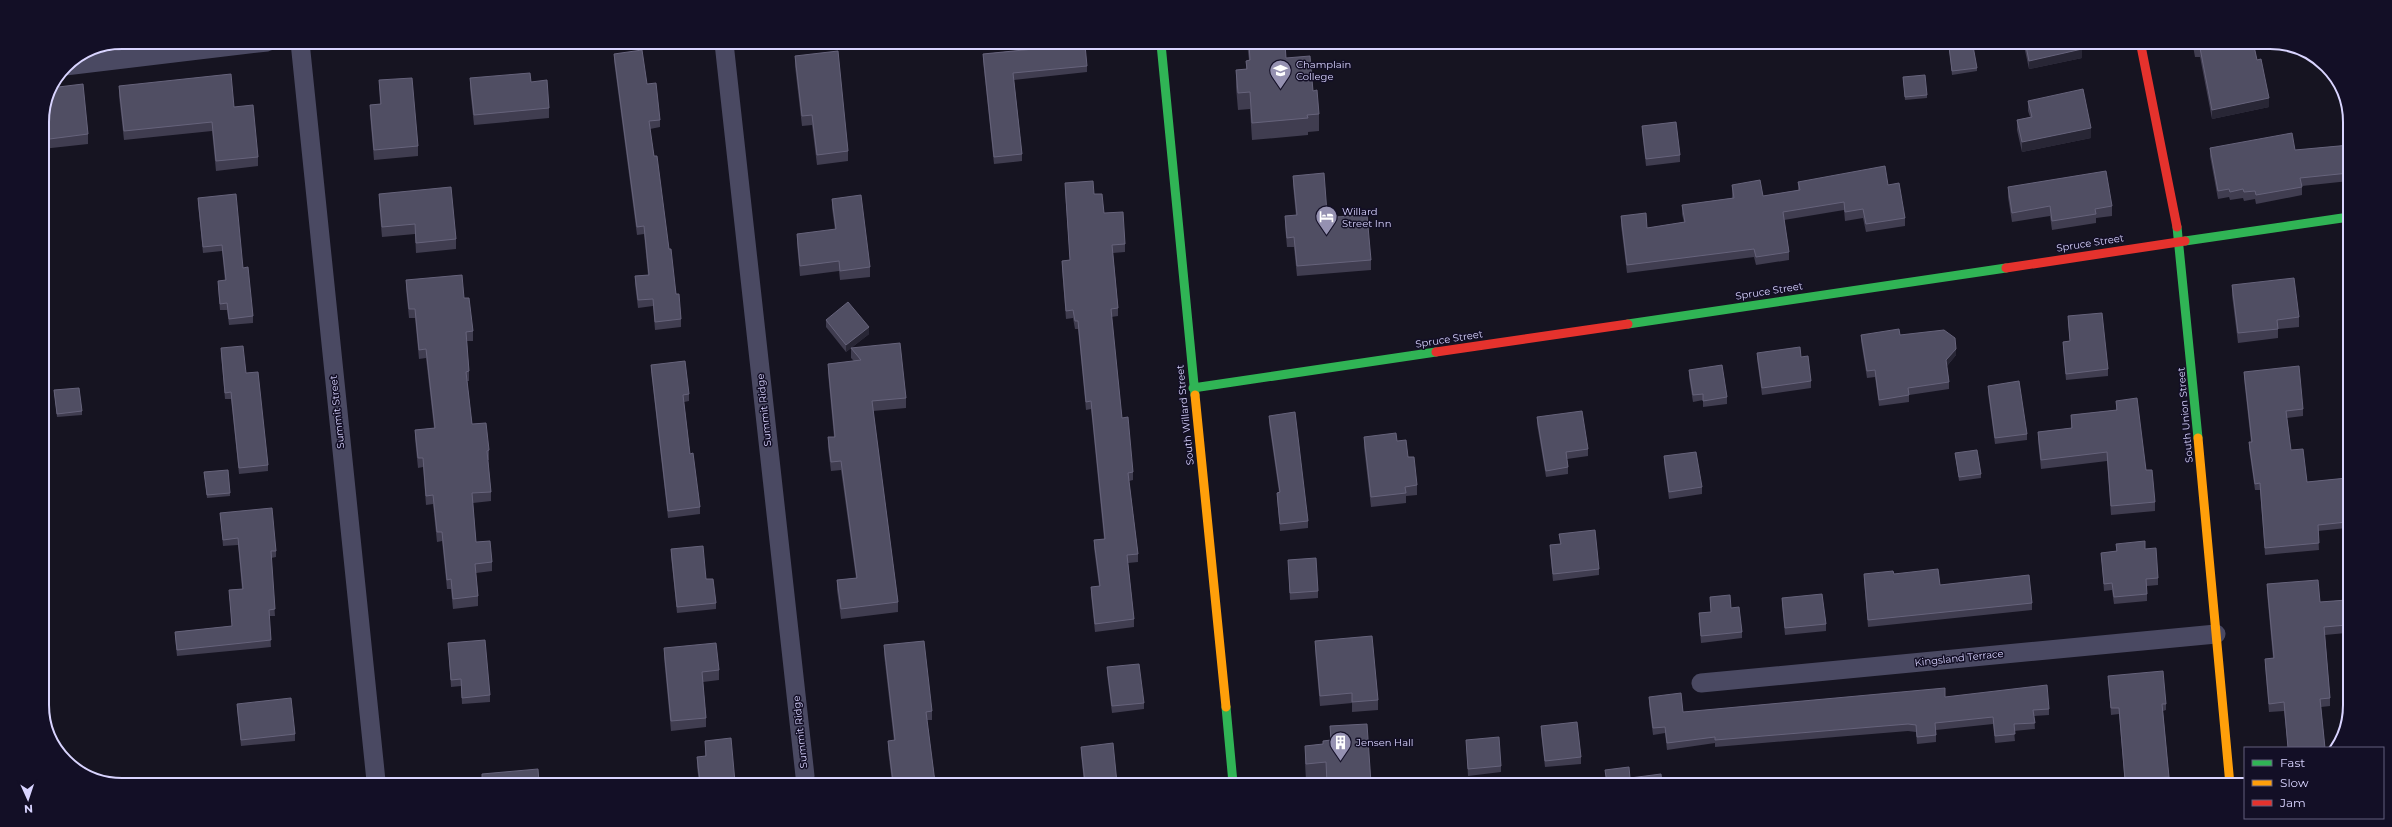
<svg xmlns="http://www.w3.org/2000/svg" width="2392" height="827" viewBox="0 0 2392 827" font-family="Montserrat,sans-serif">
<style>
.lines{fill:none;stroke-linecap:round;stroke-linejoin:round}
.street{stroke:#4a4962;stroke-width:19}
.fast{stroke:#30b455;stroke-width:9}
.slow{stroke:#ff9f0a;stroke-width:9}
.jam{stroke:#e5322d;stroke-width:9}
.wall{fill:#403d50}
.shaded-wall{fill:#282635}
.building{fill:#504e63;stroke:#66637b}
.labels{text-anchor:middle;dominant-baseline:central;stroke-width:3;stroke-linejoin:round;paint-order:stroke}
.poi-label{font-size:10px;fill:#d9d4ff;stroke:#130f26;text-anchor:start}
.street-label{font-size:10px;fill:#d9d4ff;stroke:#130f26}
.rim{fill:none;stroke:#d9d4ff;stroke-width:2}
</style>
<rect width="100%" height="100%" fill="#161421"/>
<g class="lines">
<path class="street" d="M300,42L376,781
M724,43L805,776
M65,66L267,42
M1701,683L2216,634"/>
<path class="fast" d="M1161,44L1195,395
M2177,227L2198,438
M2185,241L2349,217
M1628,324L2006,268
M1193,388L1436,352
M1226,707L1233,783"/>
<path class="slow" d="M1195,395L1226,707
M2198,438L2230,785"/>
<path class="jam" d="M2141,46L2177,227
M2006,268L2185,241
M1436,352L1628,324"/>
</g>
<path class="wall" d="M1033,44H1073L1074,46L1087,66V72L1014,80L1022,154V161L994,164L983,61V54L1034,49Z
M1247,44H1285L1286,58L1313,91L1319,114V131L1308,132V135L1252,140L1250,109L1238,110L1236,87V70L1246,69V61L1249,60Z
M2024,46H2081L2082,58L2029,69Z
M2193,46H2254L2257,60L2269,107L2212,119L2200,57H2195Z
M1949,47L1977,68V71L1952,75Z
M614,54L647,84L660,120V127L650,129L654,156L676,294L681,319V327L655,330L653,306L638,308L635,284V276L648,275L644,234L637,235L614,61Z
M795,56L848,151V161L817,165L812,125L802,126L795,66Z
M1903,77L1927,95V98L1905,100Z
M470,78L531,82L549,108V118L474,125L470,88Z
M379,80L418,146V156L374,160L370,115V105L380,104Z
M119,86L234,107L258,157V166L216,171L212,131L124,140L119,96Z
M2028,101L2091,138L2022,152L2017,130V120L2030,117L2028,111Z
M2347,112L2350,116L2349,181L2302,186V195L2256,204L2255,199L2244,201L2243,198L2230,200L2229,197L2218,199L2210,156V148L2295,150L2349,145L2347,121Z
M42,117L88,134V144L42,149Z
M1642,126L1680,155V162L1646,166L1642,132Z
M1293,176L1327,213L1336,217L1371,260V270L1297,276L1294,247H1287L1285,226V216H1296L1293,185Z
M1798,182L1888,185L1905,218V226L1866,232L1863,218L1845,221L1844,210L1784,220L1789,252V260L1756,265L1754,257L1627,273L1621,225V216L1647,228L1684,222L1682,214V205L1732,198V185L1763,196L1798,190Z
M1065,183L1094,194L1104,213L1125,244V252L1113,253L1118,308V316L1111,317L1122,418L1133,472V480L1129,481L1138,554V562L1128,563L1134,619V627L1095,632L1091,595V587L1099,586L1094,548V540L1104,539L1091,409L1086,410L1078,329H1075L1073,318L1066,319L1062,269V261L1070,260L1065,191Z
M2008,187L2112,206V216L2096,218V223L2052,230L2050,216L2012,222L2008,197Z
M379,194L456,239V249L416,253L415,234L382,237L379,204Z
M198,198L243,268L253,316V323L229,325L227,310H220L218,288V281H225L222,251L203,253L198,204Z
M832,199L870,267V277L840,280L839,271L800,276L797,244V234L835,230L832,208Z
M406,280L464,298L473,331V341H467L469,371V381H467L472,424L489,450V460H488L491,492V501L473,503L476,542L492,562V571L476,573L478,596V606L453,609L451,589H447L442,541L437,542L433,504L426,505L423,467L418,468L415,439V430L434,428L426,358L419,359L415,318H409L406,289Z
M2232,285L2299,317V327L2278,329V338L2238,343L2232,295Z
M2068,316L2108,369V376L2066,380L2063,349V342L2070,341L2068,323Z
M826,320L869,334L846,352L826,327Z
M1861,335H1900L1956,355L1947,366L1949,382V389L1909,395V402L1879,406L1875,377L1867,378L1861,341Z
M221,348L246,373L268,465V471L239,474L231,399H225L221,354Z
M851,348L906,398V408L873,411L898,602V612L841,619L837,590V580L856,578L841,470L831,471L828,447V437H834L828,373V364L854,361L851,358Z
M1757,353L1801,357L1811,381V388L1762,395L1757,359Z
M651,365L689,394V401L684,402L690,454L700,507V514L668,518L651,371Z
M1689,370L1727,397V404L1703,407V400L1693,402L1689,377Z
M2244,372L2303,409V416L2287,418L2291,450L2307,482L2347,478V528L2318,531L2319,550L2265,555L2260,490H2255L2249,449V442H2251L2244,379Z
M1988,386L2027,434V440L1995,444L1988,393Z
M54,390L82,411V415L57,417Z
M2116,401L2146,470L2155,502V511L2111,515L2107,461L2041,469L2038,441V432L2071,428V415L2116,410Z
M1269,416L1308,521V528L1280,531L1277,499V493L1279,492L1269,423Z
M1537,417L1588,449V456L1567,459L1568,467V474L1546,477L1537,424Z
M1364,437L1397,441L1408,457L1417,485V495L1406,496V503L1371,507L1364,447Z
M1955,453L1981,474V478L1959,481Z
M1664,456L1702,487V494L1669,499L1664,463Z
M204,472L230,493V496L207,498Z
M220,513L276,551V557L271,558L275,616H269L271,647L177,656L175,638V632L232,626L229,590L242,589L238,545L223,546Z
M1559,534L1599,569V575L1553,581L1550,552V545L1560,544Z
M2116,544L2145,549L2158,578V585L2147,586V601L2114,604L2112,590L2104,591L2101,553L2116,551Z
M671,549L706,579L716,603V609L677,613L671,556Z
M1288,560L1318,591V598L1290,600Z
M1864,574H1894L1940,585L2032,603V610L1868,627L1864,581Z
M2267,584L2320,602L2347,600L2346,633L2325,635L2330,698V706L2321,707L2325,748H2288L2284,711L2269,712L2265,667V659L2273,658L2267,593Z
M1710,597L1731,608L1742,632V638L1701,643L1699,620V613L1711,612Z
M1782,598L1826,624V631L1785,635L1782,605Z
M42,623L44,646V653L42,654Z
M1315,641L1378,700V710L1352,712V703L1320,706L1315,651Z
M448,643L490,695V702L462,704L461,686L451,687Z
M884,645L932,711V720H927L935,782H892L888,750V741H894L884,654Z
M664,648L719,670V680L703,682L706,718V727L671,731L664,658Z
M1107,667L1144,703V709L1112,713L1107,674Z
M2108,676L2166,704V710L2163,711L2169,777V783L2152,785H2125L2119,714L2111,715Z
M1649,697L1683,712L1945,697L2049,709V715L2034,716L2035,729L2014,731L2015,741L1995,743L1993,724L1936,730V742L1917,744L1916,732L1908,731L1715,747V743L1667,750L1665,733L1653,735L1649,704Z
M237,704L295,734V741L241,746L237,710Z
M1330,726L1371,783H1326V779L1306,781L1305,763V746L1323,744L1330,740Z
M1541,726L1581,757V764L1545,767L1541,733Z
M1466,740L1501,766V772L1468,776Z
M705,741L735,782H699L697,767V757H705Z
M1081,747L1117,783H1084L1081,754Z"/>
<path class="shaded-wall" d="M2082,49V58L2029,69V61Z
M2269,98V107L2212,119V110Z
M2091,128V138L2022,152V142Z
M869,327V334L846,352V345Z
M1956,349V355L1946,367V360Z"/>
<path class="building" d="M1034,44H1073L1074,46L1085,45L1087,66L1013,73L1022,154L994,157L983,54L1034,49Z
M1249,44H1285L1286,58L1310,56L1313,91L1317,90L1319,114L1307,115L1308,118L1252,123L1250,92L1238,93L1236,70L1247,69L1246,61L1250,60Z
M1961,46H1973L1977,68L1952,71L1949,47Z
M2026,46H2081L2082,49L2029,61Z
M2195,46H2254L2257,60L2261,59L2269,98L2212,110L2200,48L2195,49Z
M642,50L647,84L656,83L660,120L649,121L654,156H657L669,249H671L676,294H679L681,319L655,322L653,299L638,300L635,276L649,275L644,226L637,227L614,54Z
M838,51L848,151L817,155L812,115L802,116L795,56Z
M530,73L531,82L547,80L549,108L474,115L470,78Z
M231,74L234,107L253,105L258,157L216,161L212,122L124,131L119,86Z
M1925,75L1927,95L1905,97L1903,77Z
M412,78L418,146L374,150L370,105L381,104L379,80Z
M83,84L88,134L42,140V117L50,88Z
M2083,89L2091,128L2022,142L2017,120L2032,117L2028,101Z
M2347,112H2348L2350,116V138Z
M1676,122L1680,155L1646,159L1642,126Z
M2292,133L2295,150L2350,145L2349,173L2300,178L2302,187L2256,195L2255,191L2244,192L2243,189L2230,192L2229,189L2218,191L2210,148Z
M1885,166L1888,185L1899,183L1905,218L1866,224L1863,209L1845,212L1844,202L1783,212L1789,252L1756,257L1754,249L1627,265L1621,216L1646,213L1647,228L1685,222L1682,205L1734,198L1732,185L1760,180L1763,196L1800,190L1798,182Z
M2106,171L2112,206L2095,209L2096,214L2052,221L2050,206L2012,213L2008,187Z
M1324,173L1327,213L1336,212V217L1367,215L1371,260L1297,266L1294,237L1287,238L1285,216L1297,215L1293,176Z
M1093,181L1094,194H1102L1104,213L1123,212L1125,244L1112,245L1118,308L1111,309L1122,418L1128,417L1133,472L1128,473L1138,554L1127,555L1134,619L1095,624L1091,587L1100,586L1094,540L1105,539L1091,401L1086,402L1078,321H1075L1073,310L1066,311L1062,261L1070,260L1065,183Z
M451,187L456,239L416,243L415,224L382,227L379,194Z
M236,194L243,268L248,267L253,316L229,319L227,303L220,304L218,281L226,280L222,245L203,247L198,198Z
M861,195L870,267L840,271L839,261L800,266L797,234L836,229L832,199Z
M462,275L464,298H469L473,331L466,332L469,371L466,372L472,424L486,423L489,450L487,451L491,492L472,493L476,542L490,541L492,562L475,564L478,596L453,599L451,579L447,580L442,532H437L433,495L426,496L423,458H418L415,430L435,428L426,349L419,350L415,309H409L406,280Z
M2294,278L2299,317L2277,320L2278,329L2238,333L2232,285Z
M848,302L869,327L846,345L826,320Z
M2102,313L2108,369L2066,374L2063,342L2070,341L2068,316Z
M1899,329L1900,335L1944,330L1955,338L1956,349L1946,360L1949,382L1908,388L1909,395L1879,400L1875,370L1867,371L1861,335Z
M900,343L906,398L872,401L898,602L841,609L837,580L857,578L841,461L831,462L828,437H835L828,364L861,360L851,348Z
M243,346L246,373L258,372L268,465L239,468L231,392L225,393L221,348Z
M1800,347L1801,357L1808,356L1811,381L1762,388L1757,353Z
M685,361L689,394L683,395L690,454L693,453L700,507L668,511L651,365Z
M1722,365L1727,397L1703,401V394L1693,395L1689,370Z
M2299,366L2303,409L2286,411L2291,450L2303,449L2307,482L2347,478V522L2318,525L2319,543L2265,548L2260,483L2255,484L2249,442H2252L2244,372Z
M2019,381L2027,434L1995,438L1988,386Z
M79,388L82,411L57,414L54,390Z
M2137,398L2146,470H2152L2155,502L2111,506L2107,452L2041,460L2038,432L2072,428L2071,415L2117,410L2116,401Z
M1582,411L1588,449L1566,452L1568,467L1546,471L1537,417Z
M1295,412L1308,521L1280,524L1277,493L1280,492L1269,416Z
M1396,433L1397,441L1406,440L1408,457H1414L1417,485L1405,487L1406,493L1371,497L1364,437Z
M1977,450L1981,474L1959,477L1955,453Z
M1696,452L1702,487L1669,492L1664,456Z
M228,470L230,493L207,495L204,472Z
M272,508L276,551H271L275,609L269,610L271,640L177,650L175,632L232,626L229,590L243,589L238,538L223,540L220,513Z
M1595,530L1599,569L1553,574L1550,545L1561,544L1559,534Z
M2145,541V549L2156,548L2158,578L2146,579L2147,594L2114,597L2112,583L2104,584L2101,553L2117,551L2116,544Z
M703,546L706,579H713L716,603L677,607L671,549Z
M1316,558L1318,591L1290,593L1288,560Z
M1938,569L1940,585L2029,575L2032,603L1868,620L1864,574L1893,571L1894,574Z
M2318,580L2320,602L2347,600V625L2324,627L2330,698L2320,699L2325,748H2288L2284,702L2269,704L2265,659L2274,658L2267,584Z
M1822,594L1826,624L1785,628L1782,598Z
M1730,595L1731,608L1739,607L1742,632L1701,636L1699,613L1711,612L1710,597Z
M42,623L44,646H42Z
M1372,636L1378,700L1352,702V693L1320,696L1315,641Z
M485,640L490,695L462,698L461,679L451,680L448,643Z
M924,641L932,711L926,712L935,782H893L888,741L895,740L884,645Z
M716,643L719,670L702,672L706,718L671,721L664,648Z
M1139,664L1144,703L1112,706L1107,667Z
M2163,671L2166,704H2162L2169,777L2125,780L2119,708H2111L2108,676Z
M2047,685L2049,709L2033,710L2035,723L2014,724L2015,734L1995,736L1993,717L1935,723L1936,735L1917,737L1916,725L1908,724L1715,740V737L1667,743L1665,727L1653,728L1649,697L1681,693L1683,712L1945,688V697Z
M291,698L295,734L241,740L237,704Z
M1577,722L1581,757L1545,761L1541,726Z
M1367,724L1371,783H1327L1326,762L1306,764L1305,746L1323,744V741L1331,740L1330,726Z
M1499,737L1501,766L1468,769L1466,740Z
M731,738L735,782H700L697,757L706,756L705,741Z
M1113,743L1117,783H1085L1081,747Z
M1629,767L1630,778L1661,774L1662,784H1607L1605,770Z
M538,769L539,782H482V774Z"/>
<defs>
<symbol id="university-pin" viewBox="-11 -11 22 30"><path d="M0 17L-7.5 6A9.5 9.5 0 1 1 7.5 6Z" fill="#9591b1" stroke="#130f26"/><path d="M0-5L7-2L0 1L-7-2ZM-4 1L0 2.5L4 1V4Q0 6-4 4Z" fill="#fff"/></symbol>
<symbol id="hotel-pin" viewBox="-11 -11 22 30"><path d="M0 17L-7.5 6A9.5 9.5 0 1 1 7.5 6Z" fill="#9591b1" stroke="#130f26"/><path d="M-6-4.5h1.5V1H6V5H4.5V3h-9V5H-6ZM-4 0a1.8 1.8 0 1 1 3.6 0ZM.5 0V-2.5h3Q6-2.5 6 0Z" fill="#fff"/></symbol>
<symbol id="building-pin" viewBox="-11 -11 22 30"><path d="M0 17L-7.5 6A9.5 9.5 0 1 1 7.5 6Z" fill="#9591b1" stroke="#130f26"/><path d="M-4-6H4V6H1V3H-1V6H-4ZM-2.5-4.3h1.7v1.8h-1.7ZM.8-4.3h1.7v1.8H.8ZM-2.5-1h1.7V.8h-1.7ZM.8-1h1.7V.8H.8Z" fill="#fff"/></symbol>
</defs>
<g fill-rule="evenodd">
<use href="#university-pin" x="1268" y="58" width="25" height="34"/>
<use href="#hotel-pin" x="1314" y="204" width="25" height="34"/>
<use href="#building-pin" x="1328" y="730" width="25" height="34"/>
</g>
<g class="labels">
<g class="poi-label">
<text x="1296" y="64">Champlain<tspan x="1296" dy="12">College</tspan></text>
<text x="1342" y="211">Willard<tspan x="1342" dy="12">Street Inn</tspan></text>
<text x="1356" y="742">Jensen Hall</text>
</g>
<g class="street-label">
<text transform="translate(2090 243) rotate(-9)">Spruce Street</text>
<text transform="translate(1769 291) rotate(-9)">Spruce Street</text>
<text transform="translate(1449 339) rotate(-9)">Spruce Street</text>
<text transform="translate(764 410) rotate(-96)">Summit Ridge</text>
<text transform="translate(337 412) rotate(-96)">Summit Street</text>
<text transform="translate(1185 415) rotate(-96)">South Willard Street</text>
<text transform="translate(2185 415) rotate(-95)">South Union Street</text>
<text transform="translate(1959 658) rotate(-6)">Kingsland Terrace</text>
<text transform="translate(800 732) rotate(-96)">Summit Ridge</text>
</g>
</g>
<path d="M0 0H2392V827H0ZM122 49H2270A73 73 0 0 1 2343 122V705A73 73 0 0 1 2270 778H122A73 73 0 0 1 49 705V122A73 73 0 0 1 122 49Z" fill="#130f26" fill-rule="evenodd"/>
<path class="rim" d="M122 49H2270A73 73 0 0 1 2343 122V705A73 73 0 0 1 2270 778H122A73 73 0 0 1 49 705V122A73 73 0 0 1 122 49Z"/>
<rect x="2244" y="747" width="140" height="72" fill="#130f26" stroke="#625e7d"/>
<rect x="2252" y="760" width="20" height="6" fill="#30b455" stroke="#625e7d"/>
<text x="2280" y="767" font-size="12" fill="#d9d4ff">Fast</text>
<rect x="2252" y="780" width="20" height="6" fill="#ff9f0a" stroke="#625e7d"/>
<text x="2280" y="787" font-size="12" fill="#d9d4ff">Slow</text>
<rect x="2252" y="800" width="20" height="6" fill="#e5322d" stroke="#625e7d"/>
<text x="2280" y="807" font-size="12" fill="#d9d4ff">Jam</text>
<g transform="translate(28 799) rotate(177)" stroke="#130f26" stroke-width="3" paint-order="stroke">
<path d="M0-3L7 15L0 10L-7 15Z" fill="#d9d4ff"/>
<text y="-6" font-size="11" font-weight="bold" text-anchor="middle" fill="#d9d4ff">N</text>
</g>
</svg>
